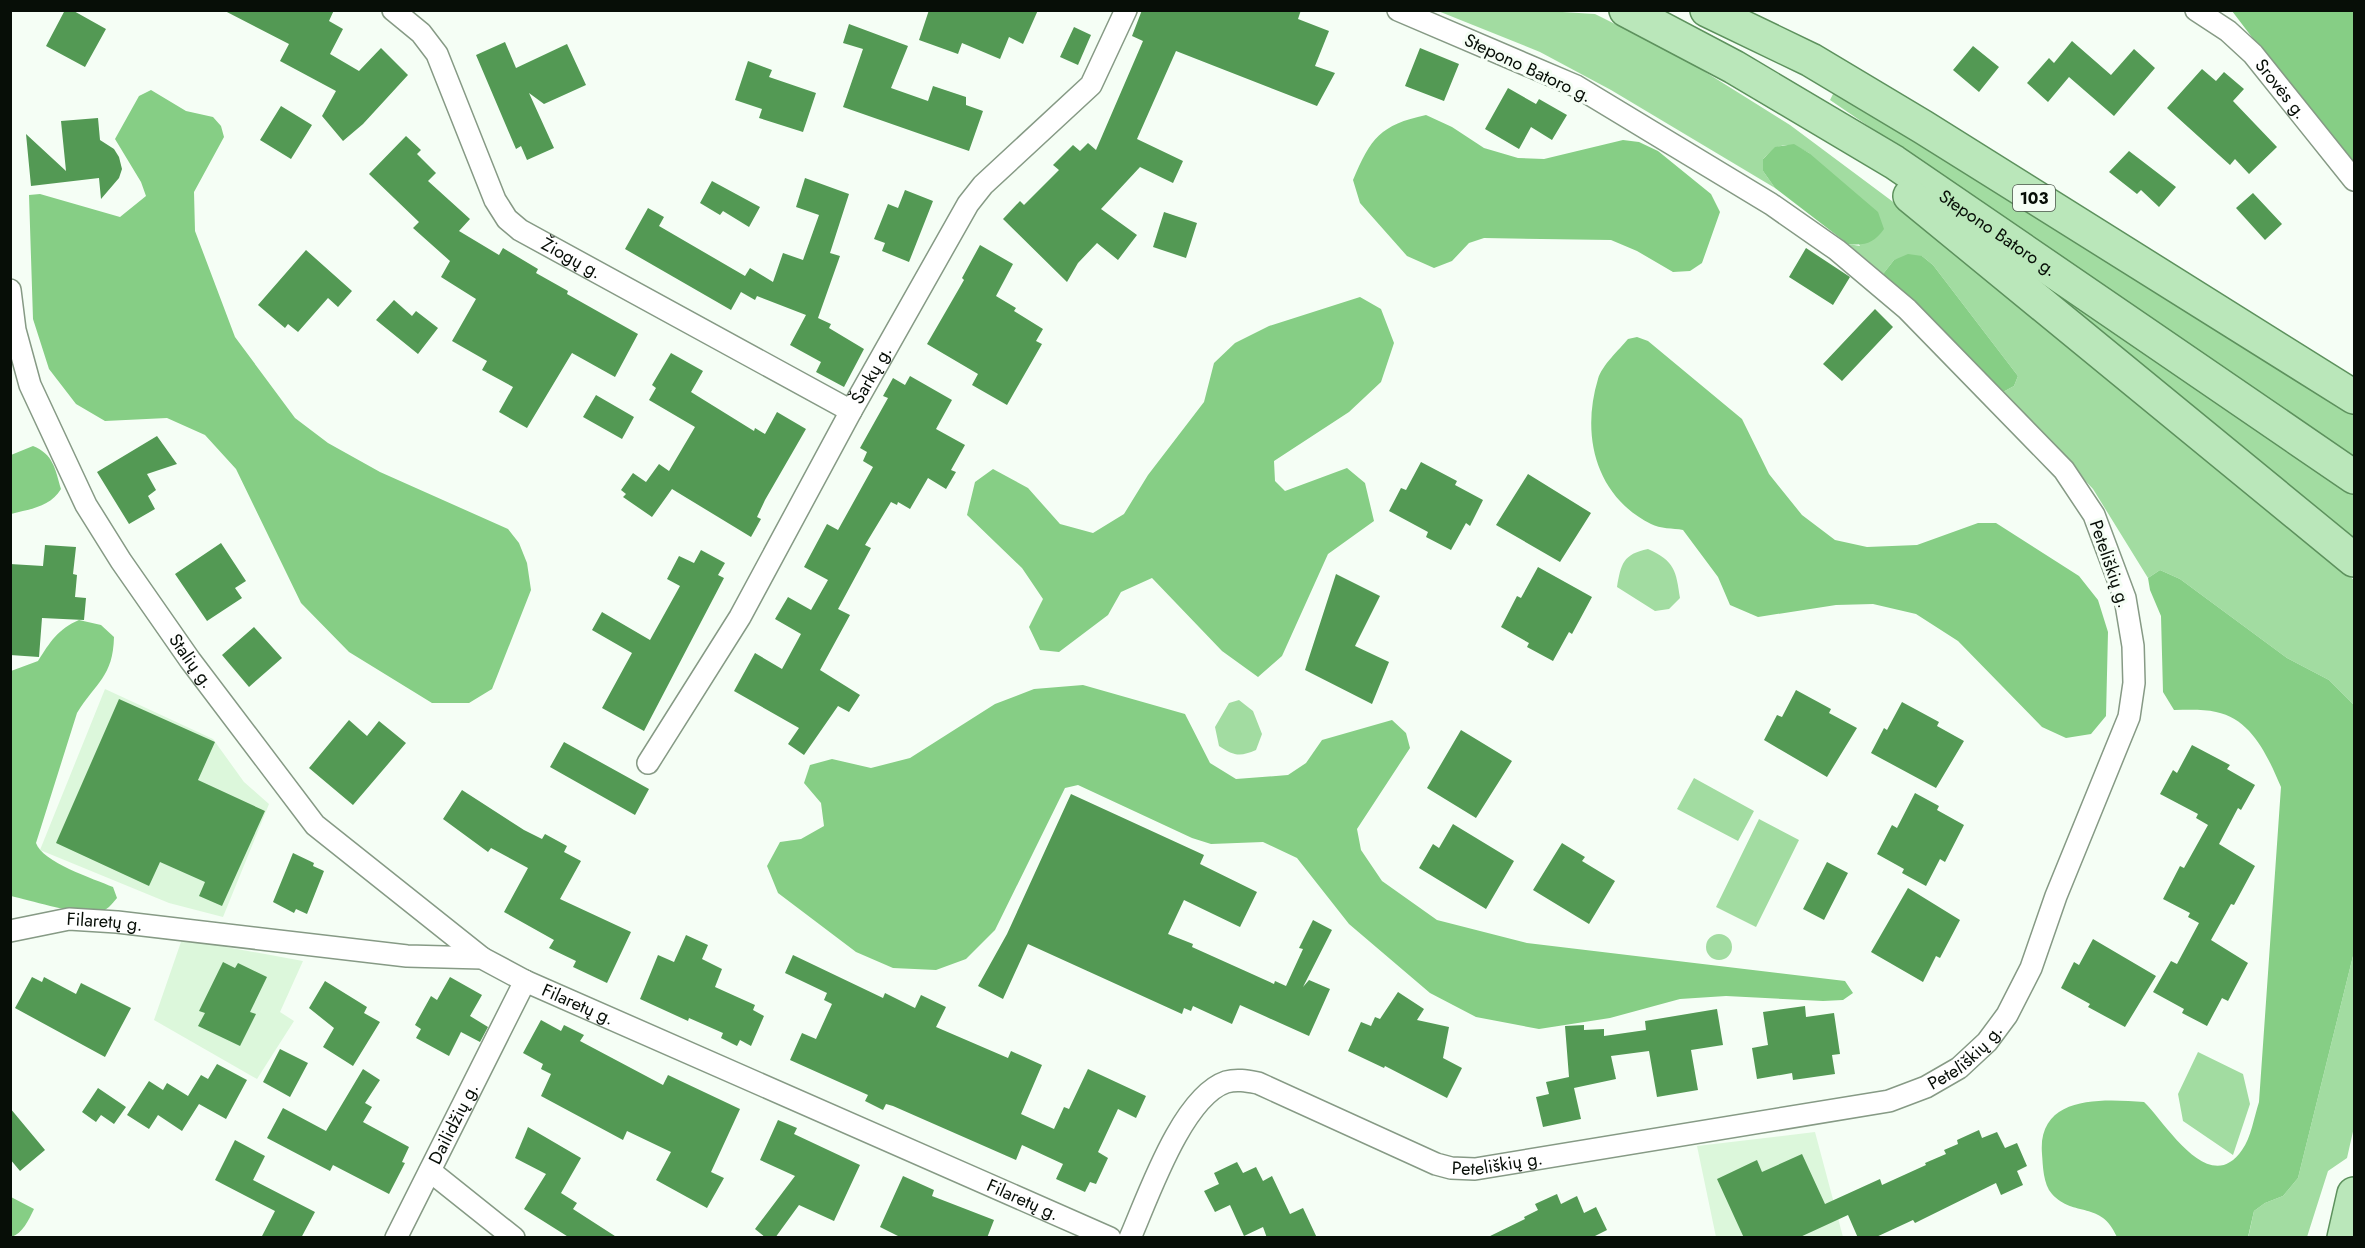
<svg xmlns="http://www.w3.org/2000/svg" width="2365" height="1248" viewBox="0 0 2365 1248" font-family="Jost,sans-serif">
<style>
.built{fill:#dcf7db}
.green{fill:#a2dca1}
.forest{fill:#86ce85}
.building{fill:#539954}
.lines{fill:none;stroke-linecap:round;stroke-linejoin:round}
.minor-casing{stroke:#869a85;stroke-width:24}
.primary-casing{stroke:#5d915d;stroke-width:36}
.minor{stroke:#fff;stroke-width:21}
.primary{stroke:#bae7ba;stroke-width:33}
.labels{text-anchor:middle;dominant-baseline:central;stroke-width:6;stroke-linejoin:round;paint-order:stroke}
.shield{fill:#f5fef5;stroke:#4e564e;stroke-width:1.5}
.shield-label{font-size:16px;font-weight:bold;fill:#070e07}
.street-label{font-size:18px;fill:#070e07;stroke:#f5fef5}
</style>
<rect width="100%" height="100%" fill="#f5fef5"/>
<path class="built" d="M105,689L213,739L244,782L269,804L223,917L169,903L40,850Z
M182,939L303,961L280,1012L294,1021L257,1079L154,1020Z
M1815,1132L1843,1237H1716L1697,1146Z"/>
<path class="green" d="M1530,10L1595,14L1683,58L1790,125L1912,216L2354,580V705L2329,680L2287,658L2180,579L2160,570L2148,578L2093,489L2003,392L2014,386L2018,376L1933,265L1922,256L1894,260L1883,274L1848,244L1860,246L1809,153C1788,141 1780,142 1763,159V171L1775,188L1611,90L1540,52L1438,11Z
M1835,90L2354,413V457L1830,100Z
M2040,278L2354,492V544L2037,281Z
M1648,549C1675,561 1676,571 1680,598L1669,609L1655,611L1617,587C1621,564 1623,554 1648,549Z
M1239,700L1253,711L1262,734L1256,750C1240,757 1234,756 1219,746L1215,727L1229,703Z
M1694,778L1754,811L1738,841L1677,809Z
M1759,819L1799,840L1756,927L1716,907Z
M1706 947a13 13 0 1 1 26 0a13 13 0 1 1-26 0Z
M2354,952V1127L2347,1158L2328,1171L2307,1237L2248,1238L2254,1211L2265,1203L2283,1196L2298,1178Z
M2198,1052L2243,1074L2250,1104L2233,1155L2183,1121L2178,1094Z"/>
<path class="forest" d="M2232,11H2354V171Z
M151,90L186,111L213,117L221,126L224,137L194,192L195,231L235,337L295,418L328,443L380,472L508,529L519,543L527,563L531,590L492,689L469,703H432L349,652L301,603L236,469L205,435L167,418L105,421L76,404L49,369L33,319L29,195L40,194L120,217L146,196L141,182L115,139L139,96Z
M1426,115L1452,127L1484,148L1518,158L1544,159L1623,140L1639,142L1658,151L1711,194L1720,212L1702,263L1690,271L1673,272L1637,251L1611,240L1484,238L1469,243L1452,261L1434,268L1407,256L1360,203L1353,180C1371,138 1380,125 1426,115Z
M1794,144L1809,153L1878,212L1884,229C1874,243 1865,246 1848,244L1775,188L1763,171V159L1775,147Z
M1908,254L1922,256L1933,265L2018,376L2014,386L2003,392L1883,274L1894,260Z
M1360,297L1381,309L1394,343L1381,382L1349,412L1274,461L1275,481L1285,491L1347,468L1365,483L1374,521L1328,554L1282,656L1258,677L1222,651L1152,578L1121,592L1108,615L1059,652L1040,650L1029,627L1043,599L1022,568L967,515L975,482L993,469L1028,488L1060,524L1093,533L1124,514L1148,475L1204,402L1214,363L1235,343L1269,326Z
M1637,337L1648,341L1742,419L1769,474L1802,515L1835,540L1867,547L1917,545L1978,523H1996L2079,576L2098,600L2108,632L2106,716L2091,734L2066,738L2042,727L1958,641L1916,614L1873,604L1836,605L1758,617L1730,605L1718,577L1683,530C1673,528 1660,529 1651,524C1595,496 1581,435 1598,379C1602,365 1619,350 1628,339Z
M33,446C53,454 55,468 61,489C50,507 30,509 11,514V455Z
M2160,570L2180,579L2287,658L2329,680L2354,705V952L2298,1178L2283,1196L2265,1203L2254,1211L2248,1237H2117C2101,1200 2074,1218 2052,1194C2043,1184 2043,1166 2042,1154C2037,1094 2104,1099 2144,1102C2166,1123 2209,1198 2242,1150C2251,1138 2254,1117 2259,1102L2281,787C2268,757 2252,719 2216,712C2203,709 2188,710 2174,710L2163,692L2161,616L2150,590L2148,578Z
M79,620L101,625L114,637C113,677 96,682 77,713L36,843C42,862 94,879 113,887L117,898C112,904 107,911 98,912C77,915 33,901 11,896V671L38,661C50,642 58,629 79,620Z
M1083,685L1185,714L1210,763L1236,779L1288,775L1306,763L1322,740L1392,720L1406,733L1410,748L1357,829L1361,850L1382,881L1437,920L1527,943L1845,981L1853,993L1843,1000L1823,1001L1726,996L1680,999L1610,1018L1539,1029L1476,1017L1430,993L1349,924L1297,858L1263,842L1211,844L1192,838L1078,785L1065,788L995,930L966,959L936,970L893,968L856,952L778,893L767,866L780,842L801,839L824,826L821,803L804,783L810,765L832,759L871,768L910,758L995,704L1034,689Z
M11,1197L34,1209C28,1221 23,1233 11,1237Z"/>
<path class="building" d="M65,10H72L106,29L85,67L46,46Z
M223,10H334L329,21L343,29L330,54L359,71L381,48L408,75L363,124L343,141L322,116L336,91L280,61L289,44Z
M929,10H1038L1023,44L1009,37L1000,59L962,43L958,54L919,40Z
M1142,10H1301L1298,19L1329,31L1315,66L1335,73L1317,106L1176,51L1137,139L1183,161L1173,183L1140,167L1101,209L1137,235L1118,260L1097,243L1078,263L1067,282L1003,219L1020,201L1024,205L1059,170L1053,165L1073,145L1080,151L1088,143L1096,150L1143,41L1132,36Z
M849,24L908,46L891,88L928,101L933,86L966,97V105L983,111L969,151L843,107L863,49L843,43Z
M1074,27L1091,35L1078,65L1060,57Z
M2072,41L2111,75L2134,49L2155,68L2114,116L2069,77L2048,102L2027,83L2049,58L2054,63Z
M505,42L516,68L567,44L586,85L544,104L529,93L554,148L527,160L521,146L516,149L476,55Z
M1973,46L1999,67L1979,92L1953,70Z
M1420,48L1459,64L1444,101L1405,86Z
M748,61L772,70L769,77L816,93L803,132L759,118L762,109L735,100Z
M2202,69L2216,81L2224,72L2244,89L2233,101L2277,147L2249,174L2235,159L2230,165L2167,108Z
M1508,88L1536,104L1539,99L1567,115L1552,140L1531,127L1519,149L1485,129Z
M281,106L312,125L291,159L260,140Z
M98,118L100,140L114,149L119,157L122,169L119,178L101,199L99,178L31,186L26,134L66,171L61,121Z
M406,136L421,150L417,154L436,173L428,181L470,219L459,231L499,255L503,248L538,269L536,273L568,291L567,294L638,334L615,377L572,353L527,428L499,412L513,387L482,370L487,361L452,341L476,299L441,277L450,261L413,228L419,222L369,174Z
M2129,151L2176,187L2159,207L2141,190L2137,194L2109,172Z
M805,178L849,194L830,253L840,256L818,318L831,324L829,328L864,349L844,387L816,372L821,362L790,345L806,315L757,296L755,300L741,292L731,310L625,249L648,208L664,217L659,226L745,276L750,268L773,282L783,253L803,260L819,215L796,207Z
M712,181L760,207L749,227L723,211L720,215L700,203Z
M905,190L933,201L909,262L882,251L885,243L874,239L888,204L898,208Z
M2253,193L2282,224L2265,240L2236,208Z
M1164,212L1197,223L1186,258L1153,247Z
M980,245L1013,264L996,296L1016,308L1014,311L1043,329L1036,341L1042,344L1007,405L972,385L978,374L927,344L964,280L962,278Z
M1806,248L1850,277L1833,305L1789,277Z
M306,250L352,291L338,307L328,298L298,332L288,324L285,328L258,305Z
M394,300L412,316L416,311L438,328L418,354L376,320Z
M1875,309L1893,327L1842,381L1823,364Z
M671,353L703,371L691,392L754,431L755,428L765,434L777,412L806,429L765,500L757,517L761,519L751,537L672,489L652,517L623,497L626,494L621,490L633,473L646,482L659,464L669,471L695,427L649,400L656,388L652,385Z
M910,376L952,400L936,429L965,445L951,470L956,472L946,489L928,478L910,509L898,502L897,505L891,502L865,545L871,548L838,609L850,615L820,670L860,695L849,712L838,706L804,755L788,744L799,728L734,691L755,653L782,669L801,634L775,619L788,597L811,610L828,580L804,567L827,524L838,530L873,467L863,461L867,452L860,448L888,398L883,396L893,378L905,385Z
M596,395L634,417L622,439L583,417Z
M157,436L177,464L147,474L156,490L148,496L155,509L129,524L97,472Z
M1421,462L1457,481L1455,485L1483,500L1470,526L1466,523L1451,550L1426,537L1428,532L1389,511L1401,488L1406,490Z
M1528,474L1591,513L1560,562L1496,525Z
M221,543L246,581L235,588L242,598L207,621L175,574Z
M45,545L76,547L73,574L77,575L75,597L86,598L84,620L42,618L39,657L10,655V564L43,566Z
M701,550L725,563L718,575L724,578L644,731L602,708L632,653L592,630L602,612L650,640L680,586L667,579L679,556L694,563Z
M1538,567L1592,597L1572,634L1569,632L1553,661L1527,647L1529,643L1501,627L1517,596L1521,598Z
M1336,574L1380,596L1355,646L1389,662L1372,704L1305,670Z
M254,627L282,658L249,687L222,655Z
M1796,690L1831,709L1829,713L1857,728L1827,777L1764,740L1777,715L1782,717Z
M119,699L215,742L198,780L265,811L222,906L199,896L205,882L160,862L149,886L56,843Z
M1902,702L1939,722L1937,726L1964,741L1936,788L1871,753L1884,728L1887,730Z
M349,720L367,736L379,721L406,743L353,805L309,768Z
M1461,730L1512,761L1476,818L1427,788Z
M564,742L649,789L635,815L550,767Z
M2192,745L2230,765L2227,769L2255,785L2241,810L2238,808L2219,844L2255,866L2234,905L2231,904L2211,940L2248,963L2228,1001L2222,998L2207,1026L2182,1013L2184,1009L2153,992L2171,961L2177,964L2199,923L2188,917L2190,913L2163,899L2180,866L2184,868L2208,825L2196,818L2198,814L2160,794L2173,770L2177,773Z
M462,790L524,830L542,839L545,834L567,846L564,852L581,861L560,899L631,932L607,983L573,967L576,961L549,948L554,940L504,912L528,868L491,848L488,852L443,819Z
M1915,793L1939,806L1937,810L1964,825L1945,862L1940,859L1926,886L1902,873L1904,869L1877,854L1892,825L1897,828Z
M1071,794L1204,855L1200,864L1257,892L1240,927L1184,900L1168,934L1193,944L1192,947L1274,984L1275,981L1286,986L1303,949L1299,948L1313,920L1332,930L1303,987L1309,980L1330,989L1309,1036L1240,1005L1232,1024L1193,1006L1191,1011L1184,1008L1182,1014L1028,944L1003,999L978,986L1007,934Z
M1453,824L1514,861L1486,909L1419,868L1433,844L1439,848Z
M1562,843L1585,857L1582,861L1615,881L1589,924L1533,890Z
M293,853L314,863L313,866L324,871L307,914L296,909L294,913L273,902Z
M1827,862L1848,873L1824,920L1803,909Z
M1908,888L1960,920L1940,958L1936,956L1923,982L1871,952Z
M686,935L708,945L702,959L722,969L715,987L755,1005L753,1010L764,1016L751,1046L740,1040L737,1046L721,1038L723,1033L689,1018L688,1021L640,999L658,955L674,962Z
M2093,939L2156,976L2125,1027L2088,1007L2090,1004L2061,988L2074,962L2079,965Z
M793,955L883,998L885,993L915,1008L921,995L946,1007L936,1027L1008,1058L1011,1051L1042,1065L1021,1114L1054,1129L1064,1107L1069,1109L1088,1069L1146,1096L1136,1118L1118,1109L1098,1152L1108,1158L1096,1184L1090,1182L1085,1192L1056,1179L1063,1164L1022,1145L1016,1160L893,1106L886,1104L883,1110L865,1101L868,1095L790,1060L802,1033L816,1039L832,1004L824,1000L827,993L785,973Z
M223,962L235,968L238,963L267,977L250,1012L256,1014L240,1046L198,1026L205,1013L199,1011Z
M32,977L42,982L44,977L76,994L81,983L131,1008L105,1057L15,1008Z
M450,977L482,995L470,1016L488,1027L480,1042L461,1032L449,1056L416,1038L421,1029L415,1025L431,996L437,1000Z
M325,981L367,1007L364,1013L380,1022L353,1066L323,1047L334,1028L309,1008Z
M1398,992L1424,1009L1417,1020L1449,1027L1443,1058L1462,1068L1447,1098L1385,1066L1384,1068L1348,1051L1361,1022L1371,1026L1375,1017L1380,1019Z
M1805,1006L1806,1017L1834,1013L1840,1054L1832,1055L1835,1074L1793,1080L1792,1073L1757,1079L1752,1048L1768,1045L1763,1012Z
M1717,1009L1723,1045L1691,1050L1698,1090L1657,1097L1649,1051L1611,1056L1616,1079L1574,1088L1581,1119L1543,1127L1536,1097L1549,1094L1546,1082L1569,1077L1565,1026L1584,1025V1030L1604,1029V1036L1646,1030L1645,1021Z
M541,1020L561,1031L564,1025L584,1035L580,1041L663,1085L668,1075L740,1109L711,1172L724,1178L707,1208L656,1180L671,1152L627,1131L623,1140L541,1096L551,1074L541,1069L543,1064L523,1053Z
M280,1049L308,1063L290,1097L263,1082Z
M217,1064L247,1080L226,1119L199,1104L182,1131L158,1115L149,1129L127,1115L149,1081L163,1090L167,1083L188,1096L201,1075L208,1079Z
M363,1069L380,1080L365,1103L372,1107L363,1122L409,1147L402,1162L405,1163L389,1194L333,1165L330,1171L267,1138L283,1108L326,1131Z
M98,1088L126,1107L114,1124L101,1115L96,1122L82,1112Z
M10,1108L45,1150L20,1171L10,1159Z
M778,1120L797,1128L794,1134L860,1165L834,1221L799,1205L775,1238H766L755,1229L795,1176L760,1160Z
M528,1127L581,1158L561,1193L577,1203L573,1209L618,1238H570L524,1209L546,1174L515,1158Z
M1979,1130L1982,1138L1997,1132L2005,1148L2017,1143L2027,1166L2017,1171L2023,1185L2001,1195L1996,1183L1915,1223L1913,1220L1874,1238H1858L1848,1215L1798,1238H1744L1717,1179L1757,1160L1762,1172L1802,1154L1825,1204L1880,1179L1882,1185L1926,1165L1925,1163L1946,1154L1944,1150L1958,1144L1957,1140Z
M235,1140L265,1156L253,1180L315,1212L301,1238H261L275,1211L215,1180Z
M1237,1162L1243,1173L1256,1167L1263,1181L1272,1176L1290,1214L1303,1208L1317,1238H1267L1263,1227L1244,1236L1230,1205L1215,1212L1204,1191L1219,1184L1214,1173Z
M903,1176L934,1190L932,1196L994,1220L987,1238H902L880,1227Z
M1557,1194L1561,1204L1577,1196L1584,1213L1596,1207L1607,1230L1591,1238H1486L1525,1219L1524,1217L1538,1210L1535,1204Z"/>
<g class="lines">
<defs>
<g id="minor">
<path id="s1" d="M393,10L421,33L437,54L495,200L507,219L520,230L851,411"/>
<path id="s2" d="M2196,10L2228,31L2253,54L2354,180"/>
<path id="s3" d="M10,290L15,330L30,385L86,505L121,561L190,660L315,825L482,958"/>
<path id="s4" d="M648,763L740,617L851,411L968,204L983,185L1091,85L1126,10"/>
<path id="s5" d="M10,931L69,919L117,922L407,956L482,958L525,981L1110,1238"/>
<path d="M430,1171L514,1238"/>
<path id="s6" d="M396,1238L525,981"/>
<path id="s7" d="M1130,1238C1148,1197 1182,1097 1226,1082C1237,1079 1247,1081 1258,1083L1436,1164L1451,1168L1475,1169L1889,1101L1926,1087L1959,1068L1987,1042L2007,1015L2031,968L2056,896L2129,717L2134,683L2133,646L2125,598L2094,515L2064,470L1907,309L1837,250L1771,204L1576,86L1398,10"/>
</g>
<g id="primary">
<path id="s8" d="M1626,10L1734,67L1894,162L2354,477"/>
<path d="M1707,10L1811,60L1923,127L2354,397"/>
<path d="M1910,196L2354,560"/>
<path d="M2344,1238L2354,1194"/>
</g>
</defs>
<use href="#minor" class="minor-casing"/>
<use href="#primary" class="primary-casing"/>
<use href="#minor" class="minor"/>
<use href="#primary" class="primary"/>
</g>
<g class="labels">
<rect class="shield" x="2013" y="185" width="42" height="26" rx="4.5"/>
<g class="shield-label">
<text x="2034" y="198">103</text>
</g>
<g class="street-label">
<text transform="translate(1528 68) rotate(25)">Stepono Batoro g.</text>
<text stroke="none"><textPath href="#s2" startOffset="117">Srovės g.</textPath></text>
<text stroke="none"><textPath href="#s8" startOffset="434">Stepono Batoro g.</textPath></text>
<text stroke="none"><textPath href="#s1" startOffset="318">Žiogų g.</textPath></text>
<text stroke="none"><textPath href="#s4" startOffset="448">Šarkų g.</textPath></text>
<text transform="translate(2110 564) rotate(71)">Peteliškių g.</text>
<text stroke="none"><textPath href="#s3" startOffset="418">Stalių g.</textPath></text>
<text stroke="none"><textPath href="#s5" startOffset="96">Filaretų g.</textPath></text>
<text stroke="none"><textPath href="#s5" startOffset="582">Filaretų g.</textPath></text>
<text stroke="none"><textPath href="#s7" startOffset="963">Peteliškių g.</textPath></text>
<text stroke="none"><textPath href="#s6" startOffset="128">Dailidžių g.</textPath></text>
<text stroke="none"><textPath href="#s7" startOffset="477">Peteliškių g.</textPath></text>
<text stroke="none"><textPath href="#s5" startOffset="1068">Filaretų g.</textPath></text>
</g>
</g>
<rect width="2365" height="1248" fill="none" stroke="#070e07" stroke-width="24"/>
</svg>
